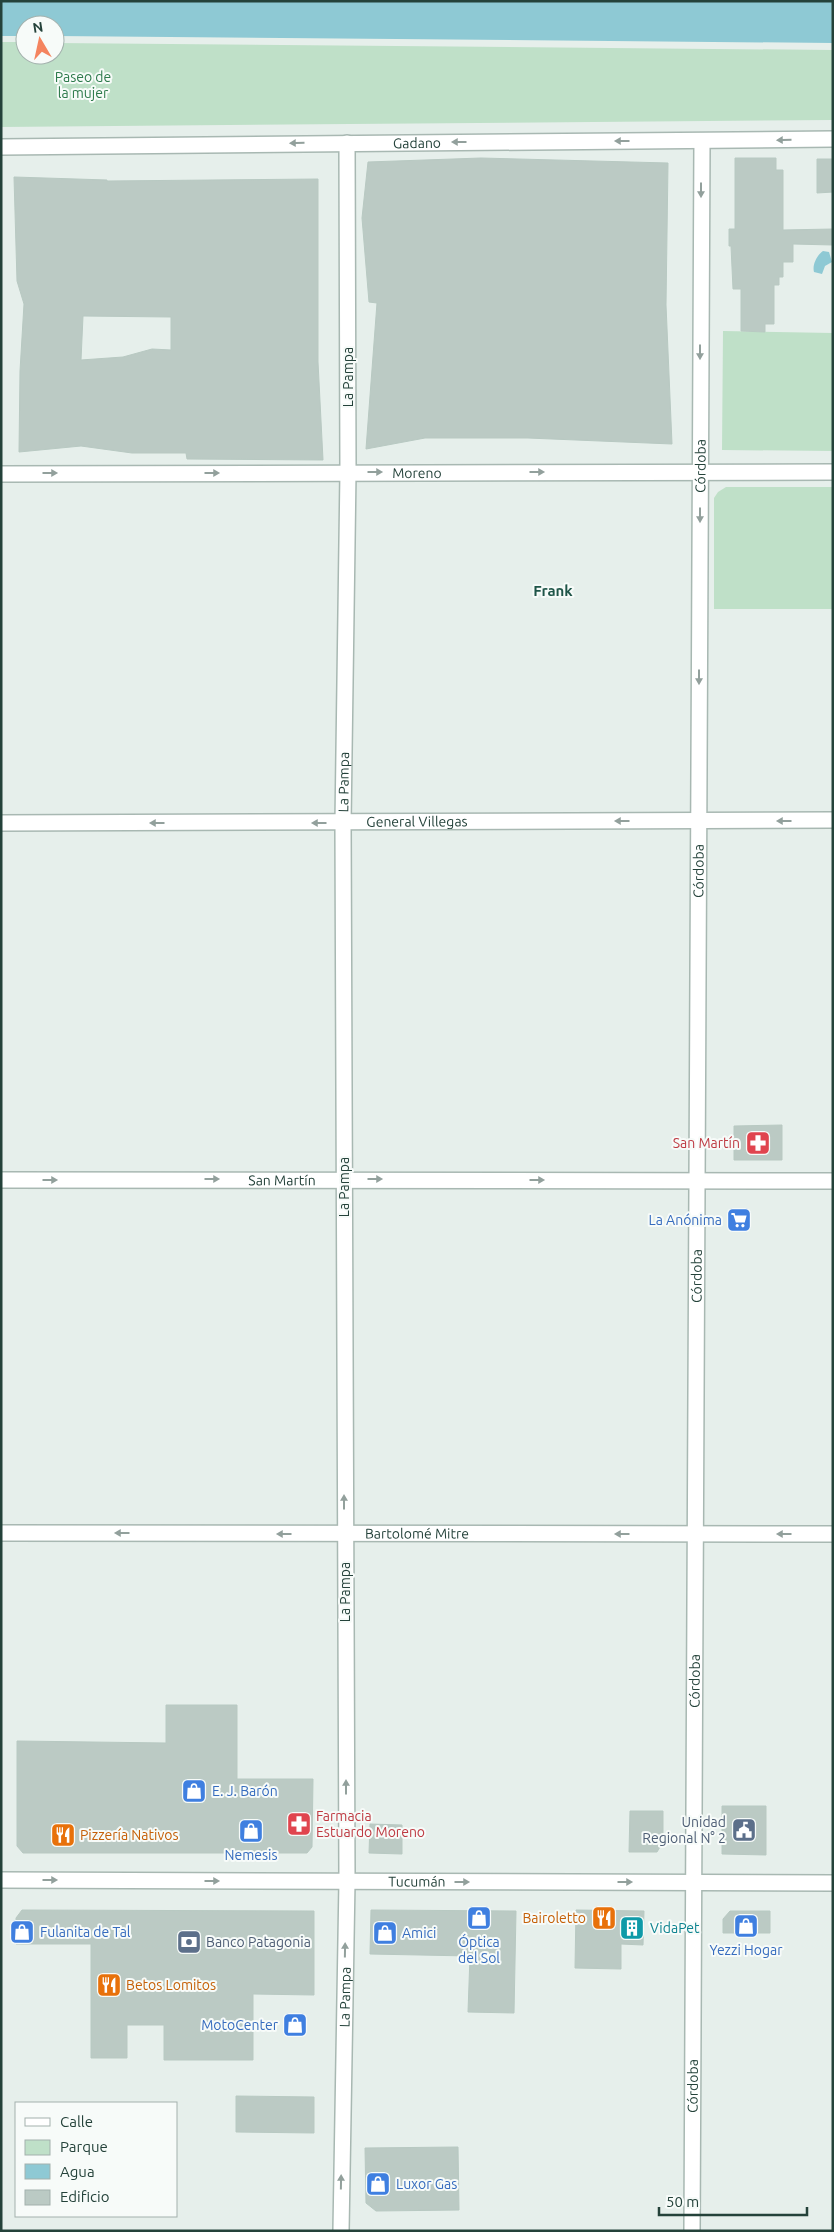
<svg xmlns="http://www.w3.org/2000/svg" width="834" height="2232" viewBox="0 0 834 2232" font-family="Ubuntu,sans-serif">
<style>
.green{fill:#bfe0c8}
.water{fill:#8ec9d4}
.building{fill:#bbcac4;stroke:#b8c9c2;fill-rule:evenodd}
.lines{fill:none;stroke-linecap:round;stroke-linejoin:round}
.minor-casing{stroke:#a8b8b2;stroke-width:18}
.minor{stroke:#fff;stroke-width:15}
.oneway{fill:#92a09c}
.labels{text-anchor:middle;dominant-baseline:central;stroke-width:4;stroke-linejoin:round;paint-order:stroke}
.park-label{font-size:14px;fill:#2d7a4b;stroke:#f7fbf9}
.street-label{font-size:14px;fill:#24423a;stroke:#f7fbf9}
.health-label{font-size:14px;fill:#be3a42;stroke:#f7fbf9;text-anchor:end}
.shop-label{font-size:14px;fill:#366cbe;stroke:#f7fbf9;text-anchor:start}
.service-label{font-size:14px;fill:#4e5e75;stroke:#f7fbf9;text-anchor:end}
.food-label{font-size:14px;fill:#c56008;stroke:#f7fbf9;text-anchor:start}
.culture-label{font-size:14px;fill:#0d838f;stroke:#f7fbf9;text-anchor:start}
.neighbourhood-label{font-size:15px;font-weight:bold;fill:#1f5548;stroke:#f7fbf9}
</style>
<rect width="100%" height="100%" fill="#e6efeb"/>
<path class="green" d="M1,42H25V55H55V43L833,50V120L1,127Z
M723,331L833,333V451L722,450Z
M726,487H833V609H714V498L718,492Z"/>
<path class="water" d="M1,1H833V43L55,36V25H25V36H1Z
M823,251L829,252L832,262L825,266L822,274L814,272C812,265 817,255 823,251Z"/>
<path class="building" d="M481,158L668,163L666,305L672,444L528,438H425L366,449L377,303L369,302L362,218L368,162Z
M735,158H776V170H783V230L833,229V245L793,244V262H783V277H779V285H774V324H765V332L741,331V289H733L731,246H729V229H735Z
M817,159H833V192L817,193Z
M14,177L107,180V181L318,179V362L323,460L187,459L186,453H132L81,446L19,452L20,371L24,304L17,281ZM83,316L171,317V350L152,349L123,357L81,360Z
M782,1125V1160H734V1126Z
M166,1705H237V1779H313L312,1847L307,1853H23L17,1846V1741L166,1743Z
M722,1806H766V1855L722,1854Z
M630,1811H663V1842L657,1852H629Z
M370,1824L402,1825V1854L369,1853Z
M22,1910L314,1911V1995L253,1994V2060H164V2025H127V2058H91V1944H16V1918Z
M371,1910L516,1911L514,2013L468,2012L470,1956L370,1954Z
M576,1910L644,1911L643,1945L621,1944V1969L575,1968Z
M730,1911H770V1933H723V1919Z
M236,2096L314,2097V2133L236,2132Z
M458,2147L459,2210L376,2211L366,2203L365,2148Z"/>
<g class="lines">
<defs>
<g id="minor">
<path id="s1" d="M1,147L833,139"/>
<path id="s2" d="M1,474L833,472"/>
<path id="s3" d="M1,823L833,820"/>
<path id="s4" d="M1,1180L833,1181"/>
<path id="s5" d="M1,1533L833,1534"/>
<path id="s6" d="M1,1880L833,1883"/>
<path id="s7" d="M341,2231L347,1881L343,823L348,472L347,143"/>
<path id="s8" d="M692,2231L702,141"/>
</g>
</defs>
<use href="#minor" class="minor-casing"/>
<use href="#minor" class="minor"/>
</g>
<defs><path id="oneway-solid" d="M-6-.8H1V-3.2L6.5 0L1 3.2V.8H-6Z" transform="scale(1.25)"/></defs>
<g class="oneway">
<use href="#oneway-solid" transform="translate(784 140) rotate(179)"/>
<use href="#oneway-solid" transform="translate(622 141) rotate(180)"/>
<use href="#oneway-solid" transform="translate(459 142) rotate(180)"/>
<use href="#oneway-solid" transform="translate(297 143) rotate(179)"/>
<use href="#oneway-solid" transform="translate(701 190) rotate(90)"/>
<use href="#oneway-solid" transform="translate(700 352) rotate(90)"/>
<use href="#oneway-solid" transform="translate(375 472)"/>
<use href="#oneway-solid" transform="translate(537 472)"/>
<use href="#oneway-solid" transform="translate(50 473)"/>
<use href="#oneway-solid" transform="translate(212 473)"/>
<use href="#oneway-solid" transform="translate(700 515) rotate(90)"/>
<use href="#oneway-solid" transform="translate(699 677) rotate(90)"/>
<use href="#oneway-solid" transform="translate(622 821) rotate(180)"/>
<use href="#oneway-solid" transform="translate(784 821) rotate(180)"/>
<use href="#oneway-solid" transform="translate(157 823) rotate(-180)"/>
<use href="#oneway-solid" transform="translate(319 823) rotate(-180)"/>
<use href="#oneway-solid" transform="translate(212 1179)"/>
<use href="#oneway-solid" transform="translate(375 1179)"/>
<use href="#oneway-solid" transform="translate(50 1180)"/>
<use href="#oneway-solid" transform="translate(537 1180)"/>
<use href="#oneway-solid" transform="translate(344 1502) rotate(-90)"/>
<use href="#oneway-solid" transform="translate(122 1533) rotate(-180)"/>
<use href="#oneway-solid" transform="translate(284 1534) rotate(-180)"/>
<use href="#oneway-solid" transform="translate(622 1534) rotate(180)"/>
<use href="#oneway-solid" transform="translate(784 1534) rotate(-180)"/>
<use href="#oneway-solid" transform="translate(346 1787) rotate(-90)"/>
<use href="#oneway-solid" transform="translate(50 1880)"/>
<use href="#oneway-solid" transform="translate(212 1881)"/>
<use href="#oneway-solid" transform="translate(462 1882)"/>
<use href="#oneway-solid" transform="translate(625 1882)"/>
<use href="#oneway-solid" transform="translate(345 1950) rotate(-89)"/>
<use href="#oneway-solid" transform="translate(341 2182) rotate(-89)"/>
</g>
<defs>
<symbol id="pharmacy-square" viewBox="-11 -11 22 22"><rect x="-9" y="-9" width="18" height="18" rx="4" fill="#e0444e" stroke="#f7fbf9"/><path d="M-2-6h4v4h4v4h-4v4h-4v-4h-4v-4h4Z" fill="#fff"/></symbol>
<symbol id="supermarket-square" viewBox="-11 -11 22 22"><rect x="-9" y="-9" width="18" height="18" rx="4" fill="#3f7fe0" stroke="#f7fbf9"/><path d="M-6-5.5h2.5l.6 2H6L4.5 2H-2.5L-4.4-4H-6ZM-1.5 3.2a1.3 1.3 0 1 0 .1 0ZM3 3.2a1.3 1.3 0 1 0 .1 0Z" fill="#fff"/></symbol>
<symbol id="shop-square" viewBox="-11 -11 22 22"><rect x="-9" y="-9" width="18" height="18" rx="4" fill="#3f7fe0" stroke="#f7fbf9"/><path d="M-5-2.5h2.3a2.7 3.5 0 0 1 5.4 0H5L5.5 6h-11ZM-1.5-2.5h3a1.5 2.3 0 0 0-3 0Z" fill="#fff"/></symbol>
<symbol id="civic-square" viewBox="-11 -11 22 22"><rect x="-9" y="-9" width="18" height="18" rx="4" fill="#5c6f8a" stroke="#f7fbf9"/><path d="M-.6-6.5H3V-4.5H.6V-3L4-1V1h2V6H-6V1h2V-1L-.6-3ZM-1.2 2.5V6h2.4V2.5Z" fill="#fff"/></symbol>
<symbol id="restaurant-square" viewBox="-11 -11 22 22"><rect x="-9" y="-9" width="18" height="18" rx="4" fill="#e8710a" stroke="#f7fbf9"/><path d="M-5-6h1v4h1v-4h1v4h1v-4h1v5L-1.5 .5V6h-2V.5L-5-1ZM5-6V6H3V1.5H1.5Q1.5-4 5-6Z" fill="#fff"/></symbol>
<symbol id="building-square" viewBox="-11 -11 22 22"><rect x="-9" y="-9" width="18" height="18" rx="4" fill="#0f9aa8" stroke="#f7fbf9"/><path d="M-4-6H4V6H1V3H-1V6H-4ZM-2.5-4.3h1.7v1.8h-1.7ZM.8-4.3h1.7v1.8H.8ZM-2.5-1h1.7V.8h-1.7ZM.8-1h1.7V.8H.8Z" fill="#fff"/></symbol>
<symbol id="bank-square" viewBox="-11 -11 22 22"><rect x="-9" y="-9" width="18" height="18" rx="4" fill="#5c6f8a" stroke="#f7fbf9"/><path d="M-6-4H6V4H-6ZM0-2.3a2.3 2.3 0 1 0 0 4.6a2.3 2.3 0 1 0 0-4.6Z" fill="#fff"/></symbol>
</defs>
<g fill-rule="evenodd">
<use href="#pharmacy-square" x="744" y="1129" width="28" height="28"/>
<use href="#supermarket-square" x="725" y="1206" width="28" height="28"/>
<use href="#shop-square" x="180" y="1777" width="28" height="28"/>
<use href="#pharmacy-square" x="285" y="1810" width="28" height="28"/>
<use href="#civic-square" x="730" y="1816" width="28" height="28"/>
<use href="#shop-square" x="237" y="1817" width="28" height="28"/>
<use href="#restaurant-square" x="49" y="1821" width="28" height="28"/>
<use href="#shop-square" x="465" y="1904" width="28" height="28"/>
<use href="#restaurant-square" x="590" y="1904" width="28" height="28"/>
<use href="#shop-square" x="732" y="1912" width="28" height="28"/>
<use href="#building-square" x="618" y="1914" width="28" height="28"/>
<use href="#shop-square" x="8" y="1918" width="28" height="28"/>
<use href="#shop-square" x="371" y="1919" width="28" height="28"/>
<use href="#bank-square" x="175" y="1928" width="28" height="28"/>
<use href="#restaurant-square" x="95" y="1971" width="28" height="28"/>
<use href="#shop-square" x="281" y="2011" width="28" height="28"/>
<use href="#shop-square" x="364" y="2170" width="28" height="28"/>
</g>
<g class="labels">
<g class="park-label">
<text x="83" y="77">Paseo de<tspan x="83" dy="16">la mujer</tspan></text>
</g>
<g class="street-label">
<text stroke="none"><textPath href="#s1" startOffset="416">Gadano</textPath></text>
<text transform="translate(348 377) rotate(-90)">La Pampa</text>
<text stroke="none"><textPath href="#s8" startOffset="1765">Córdoba</textPath></text>
<text stroke="none"><textPath href="#s2" startOffset="416">Moreno</textPath></text>
<text stroke="none"><textPath href="#s7" startOffset="1449">La Pampa</textPath></text>
<text stroke="none"><textPath href="#s3" startOffset="416">General Villegas</textPath></text>
<text stroke="none"><textPath href="#s8" startOffset="1360">Córdoba</textPath></text>
<text stroke="none"><textPath href="#s4" startOffset="281">San Martín</textPath></text>
<text transform="translate(344 1187) rotate(-90)">La Pampa</text>
<text stroke="none"><textPath href="#s8" startOffset="955">Córdoba</textPath></text>
<text stroke="none"><textPath href="#s5" startOffset="416">Bartolomé Mitre</textPath></text>
<text transform="translate(345 1592) rotate(-90)">La Pampa</text>
<text stroke="none"><textPath href="#s8" startOffset="550">Córdoba</textPath></text>
<text stroke="none"><textPath href="#s6" startOffset="416">Tucumán</textPath></text>
<text stroke="none"><textPath href="#s7" startOffset="234">La Pampa</textPath></text>
<text stroke="none"><textPath href="#s8" startOffset="145">Córdoba</textPath></text>
</g>
<g class="health-label">
<text x="740" y="1143">San Martín</text>
<text x="316" y="1816" text-anchor="start">Farmacia<tspan x="316" dy="16">Estuardo Moreno</tspan></text>
</g>
<g class="shop-label">
<text x="722" y="1220" text-anchor="end">La Anónima</text>
<text x="212" y="1791">E. J. Barón</text>
<text x="251" y="1855" text-anchor="middle">Nemesis</text>
<text x="40" y="1932">Fulanita de Tal</text>
<text x="402" y="1933">Amici</text>
<text x="479" y="1942" text-anchor="middle">Óptica<tspan x="479" dy="16">del Sol</tspan></text>
<text x="746" y="1950" text-anchor="middle">Yezzi Hogar</text>
<text x="278" y="2025" text-anchor="end">MotoCenter</text>
<text x="396" y="2184">Luxor Gas</text>
</g>
<g class="service-label">
<text x="726" y="1822">Unidad<tspan x="726" dy="16">Regional N° 2</tspan></text>
<text x="206" y="1942" text-anchor="start">Banco Patagonia</text>
</g>
<g class="food-label">
<text x="80" y="1835">Pizzería Nativos</text>
<text x="586" y="1918" text-anchor="end">Bairoletto</text>
<text x="126" y="1985">Betos Lomitos</text>
</g>
<g class="culture-label">
<text x="650" y="1928">VidaPet</text>
</g>
<g class="neighbourhood-label">
<text x="553" y="590">Frank</text>
</g>
</g>
<rect width="834" height="2232" fill="none" stroke="#24423a" stroke-width="5"/>
<rect x="15" y="2102" width="162" height="115" fill="#f7fbf9" stroke="#a3b1ad"/>
<rect x="25" y="2118" width="25" height="8" fill="#ffffff" stroke="#a3b1ad"/>
<text x="60" y="2127" font-size="15" fill="#24423a">Calle</text>
<rect x="25" y="2140" width="25" height="15" fill="#bfe0c8" stroke="#a3b1ad"/>
<text x="60" y="2152" font-size="15" fill="#24423a">Parque</text>
<rect x="25" y="2164" width="25" height="15" fill="#8ec9d4" stroke="#a3b1ad"/>
<text x="60" y="2177" font-size="15" fill="#24423a">Agua</text>
<rect x="25" y="2190" width="25" height="15" fill="#bbcac4" stroke="#a3b1ad"/>
<text x="60" y="2202" font-size="15" fill="#24423a">Edificio</text>
<g transform="translate(40 40) rotate(351)"><circle r="24" fill="#f7fbf9" stroke="#a3b1ad"/>
<path d="M0-4L9 19L0 12L-9 19Z" fill="#f4845f"/>
<text y="-8" font-size="14" font-weight="bold" text-anchor="middle" fill="#24423a">N</text>
</g>
<path d="M659 2207v8h148v-8" fill="none" stroke="#24423a" stroke-width="2.5"/>
<text x="666" y="2207" font-size="15" fill="#24423a" stroke="#f7fbf9" stroke-width="4" paint-order="stroke">50 m</text>
</svg>
